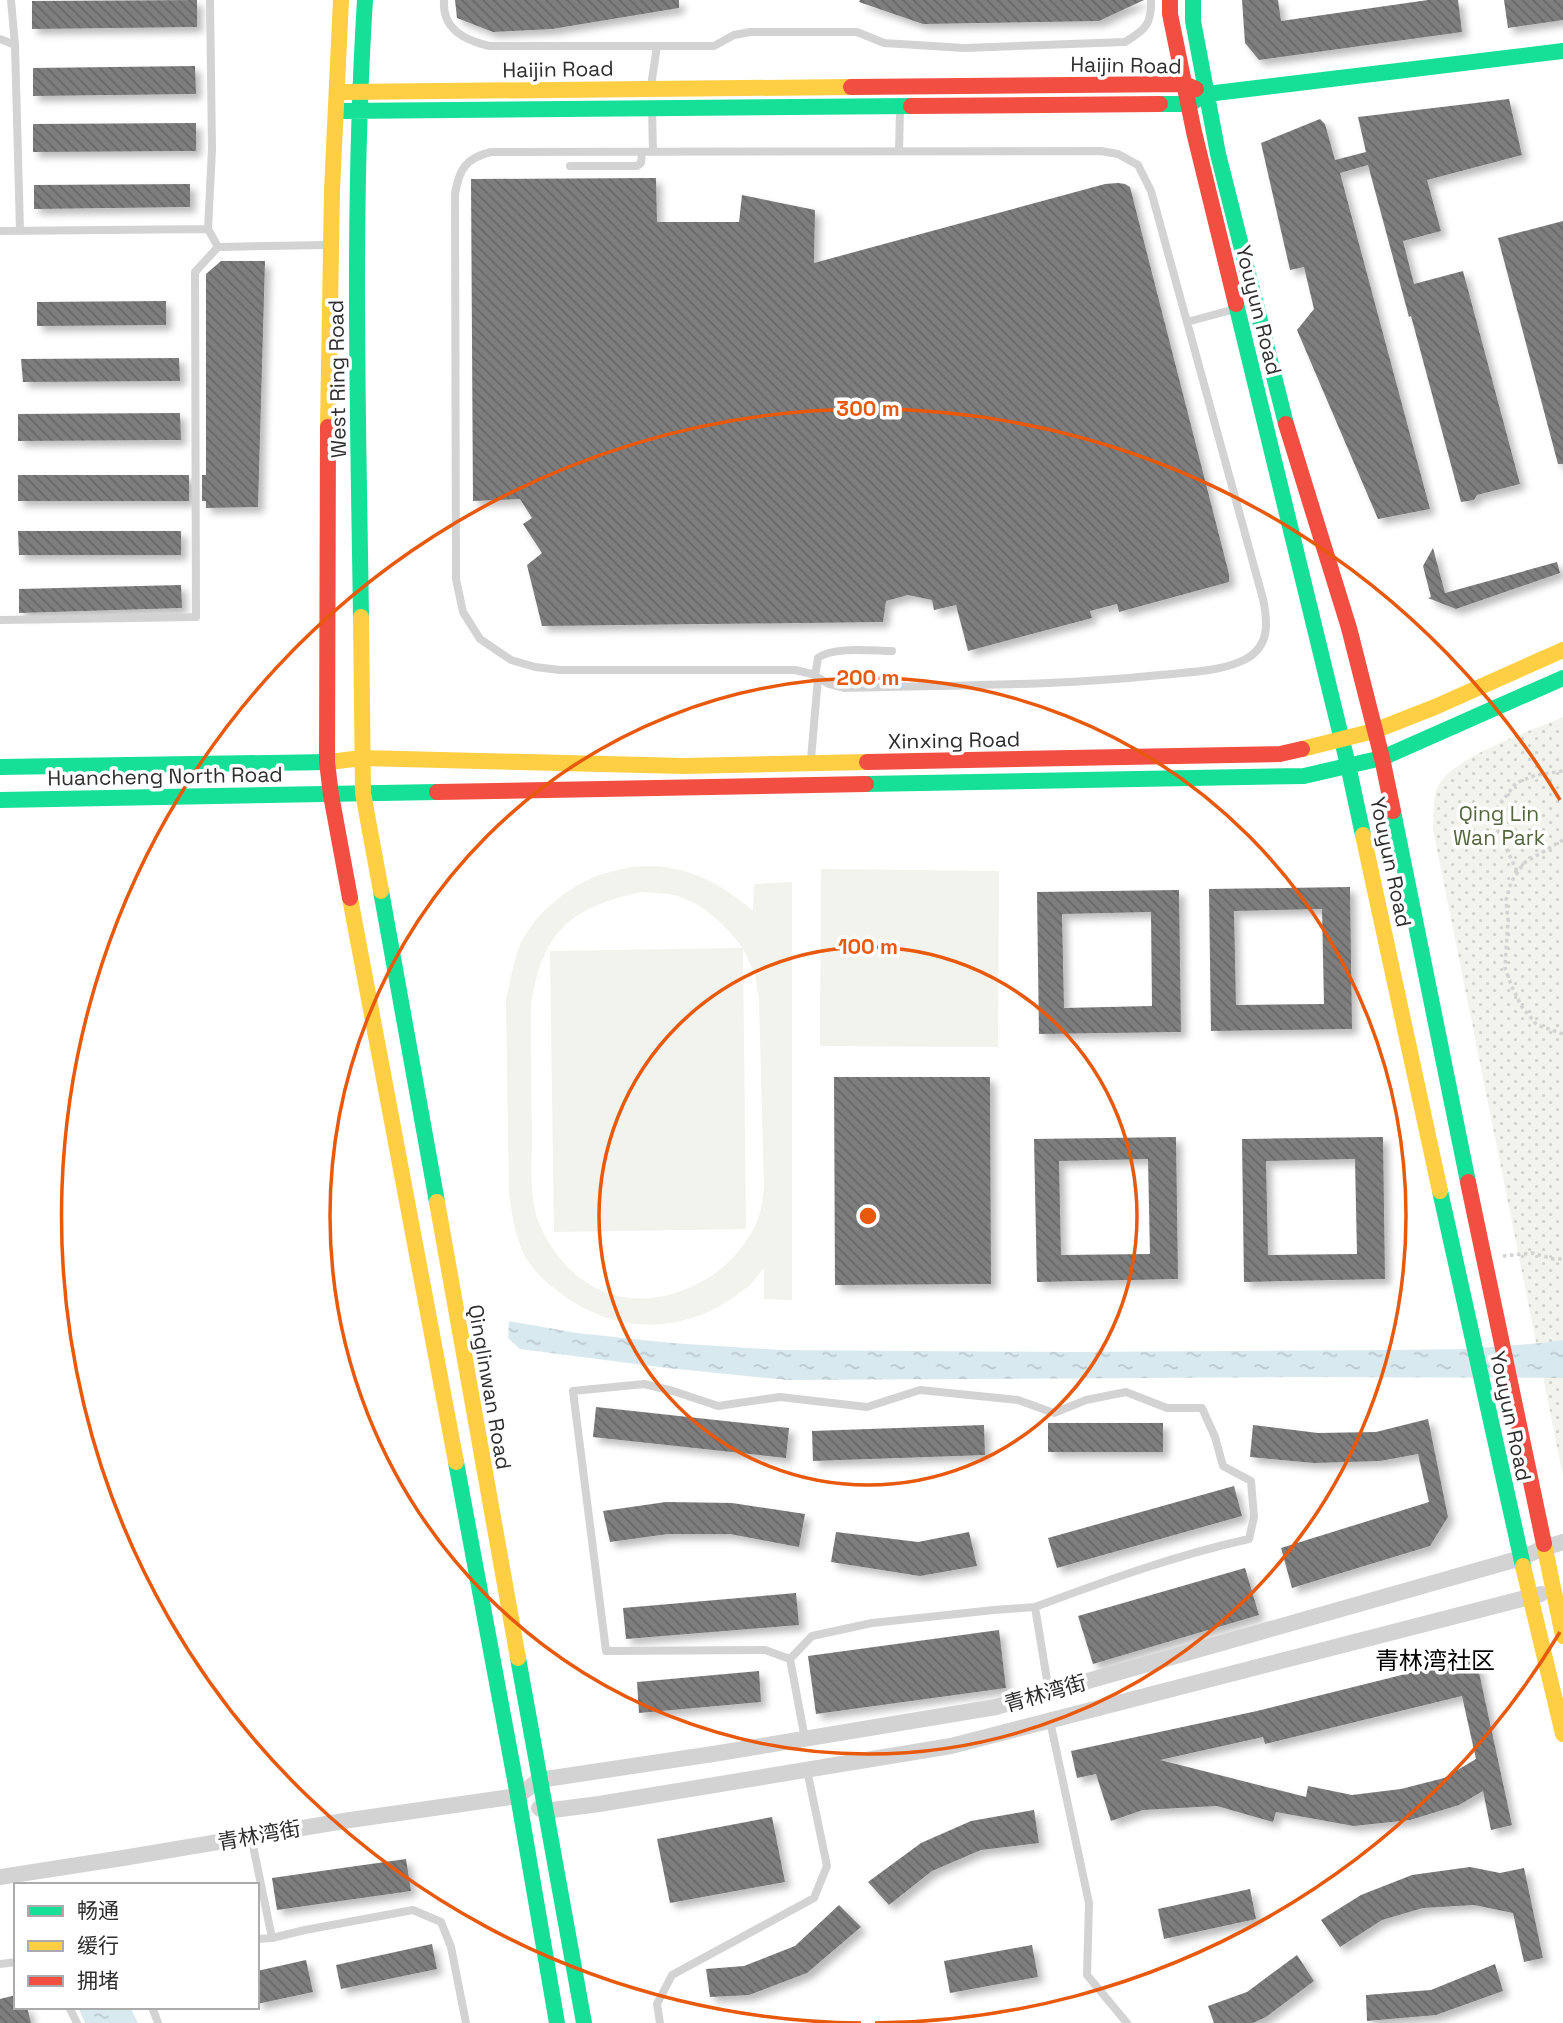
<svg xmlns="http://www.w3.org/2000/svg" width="1563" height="2023" viewBox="0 0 1563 2023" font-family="'Space Grotesk','Noto Sans SC',sans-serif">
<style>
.green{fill:url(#green-dots)}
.pitch{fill:#f1f3ec;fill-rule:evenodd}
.water{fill:url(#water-ripples)}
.building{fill:url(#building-back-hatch);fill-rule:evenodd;filter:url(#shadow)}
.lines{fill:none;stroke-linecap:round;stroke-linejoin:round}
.path{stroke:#d3d3d3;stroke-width:3.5;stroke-dasharray:3.5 3.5;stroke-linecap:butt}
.lane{stroke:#d3d3d3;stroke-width:8}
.street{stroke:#d3d3d3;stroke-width:16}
.fast{stroke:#16e098;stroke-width:16}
.slow{stroke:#ffcf43;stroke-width:16}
.jam{stroke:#f24e42;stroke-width:16}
.ring{fill:none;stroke:#e8590c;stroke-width:3.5}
.labels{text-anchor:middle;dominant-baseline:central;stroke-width:7;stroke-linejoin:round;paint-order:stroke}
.street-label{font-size:21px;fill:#2e2e2e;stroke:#fff}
.park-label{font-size:21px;fill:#55663e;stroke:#fff}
.quarter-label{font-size:24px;fill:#000;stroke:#fff}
.centre{fill:#e8590c;stroke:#fff;stroke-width:3.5}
.ring-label{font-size:21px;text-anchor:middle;font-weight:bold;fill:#e8590c;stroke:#fff;stroke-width:7;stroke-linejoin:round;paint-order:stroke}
</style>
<defs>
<pattern id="green-dots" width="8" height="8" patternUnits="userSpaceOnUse" patternTransform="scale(1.75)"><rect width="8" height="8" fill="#f1f3ec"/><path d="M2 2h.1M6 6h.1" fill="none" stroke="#cfd1cb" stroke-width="1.8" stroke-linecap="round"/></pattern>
<pattern id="water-ripples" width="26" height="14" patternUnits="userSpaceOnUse" patternTransform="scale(1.75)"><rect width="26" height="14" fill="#d9e9f0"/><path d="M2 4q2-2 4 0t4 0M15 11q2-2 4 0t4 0" fill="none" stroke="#bbc8ce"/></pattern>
<pattern id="building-back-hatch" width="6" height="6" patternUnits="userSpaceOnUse" patternTransform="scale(1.75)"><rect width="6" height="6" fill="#7e7e7e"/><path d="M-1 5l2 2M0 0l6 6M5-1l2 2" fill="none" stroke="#686868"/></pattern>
<filter id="shadow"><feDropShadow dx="5.5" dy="5.5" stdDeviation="3.5" flood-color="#0004"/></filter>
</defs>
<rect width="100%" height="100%" fill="#fff"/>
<path class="green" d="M1563,717V1476L1433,829C1434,817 1433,803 1436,791C1444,759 1534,730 1563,717Z"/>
<path class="pitch" d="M630,867C643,867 657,865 670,868C702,873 729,890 753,911L754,884L792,882V1300L764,1299V1268C758,1275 753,1283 746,1288C689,1335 617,1337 559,1292C545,1282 530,1268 523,1252C515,1234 512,1214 509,1195L506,1000C510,983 513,964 519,947C533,915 566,888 599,875C609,872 620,870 630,867ZM641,892C650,893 660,893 669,894C699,899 726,925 743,948L550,951L554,1232L746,1229L743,948L755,975L759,1000L764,1187C763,1195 762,1205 760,1213C752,1239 731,1264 708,1278C642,1318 575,1299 541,1228C528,1201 532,1162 532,1133C531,1091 531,1048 531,1006C542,932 569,908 641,892Z
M821,869L999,871L998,1047L820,1046Z"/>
<path class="water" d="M509,1321L577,1333L671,1343L780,1350L1071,1352L1396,1350L1467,1349L1542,1343L1563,1340V1378L1296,1377L787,1380L667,1368L520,1349L508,1338Z
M78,2007H130L138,2023H85Z"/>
<path class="building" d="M197,0V27L32,29V1Z
M455,0H679V8L552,29L493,32L457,18Z
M860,0H1144L1099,21L923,24L859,2Z
M1242,0H1278L1281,21L1428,0H1458L1462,32L1259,60L1245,43Z
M1504,0H1563V20L1508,28Z
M195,66L196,94L33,96V68Z
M1509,99L1522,155L1427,180L1441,231L1403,241L1414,284L1463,271L1520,484L1477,495L1474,500L1461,502L1411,316L1409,317L1368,165L1340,173L1430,509L1378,519L1297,330L1314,309L1304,267L1290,270L1261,143L1320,119L1325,124L1335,160L1366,152L1358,117Z
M196,123V151L33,152V124Z
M656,178L657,222H739L742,195L815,210L814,263L1105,184L1118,183L1125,184L1130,187L1229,574V582L1119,612L1117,604L1090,611L1092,618L968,651L956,605L934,610L932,600L908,595L886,601L883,622L542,626L527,565L542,553L523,524L532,518L520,499L473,501L471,179Z
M190,184V207L34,209V185Z
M1563,221V464H1558L1498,238Z
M221,261H265L258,507L206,508V501H202V475H206V274Z
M166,301V325L37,326V302Z
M179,358L180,381L23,382L21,359Z
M180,413L181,440L18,441V414Z
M18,475H189V501H18Z
M18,531H181V555H19Z
M1433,548L1445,593L1557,562L1560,573L1456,609L1428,598L1431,597L1423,566Z
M181,585L182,608L19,613V589Z
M1350,887L1352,1029L1211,1031L1209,889ZM1322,909L1324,1004L1236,1005L1234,911Z
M1179,890L1181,1032L1039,1034L1037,892ZM1151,912L1152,1006L1064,1008L1062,914Z
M834,1077H990L991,1284L835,1285Z
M1176,1137L1178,1279L1037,1282L1034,1139ZM1148,1159L1150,1254L1061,1255L1059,1161Z
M1383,1137L1385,1279L1244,1282L1242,1139ZM1355,1159L1357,1254L1268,1255L1266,1161Z
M596,1407L789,1428L786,1458L593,1437Z
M1428,1419L1448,1517L1430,1546L1292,1588L1281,1548L1429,1502L1418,1454L1380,1461L1314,1463L1250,1457L1253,1425L1318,1433L1376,1432Z
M1048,1423H1163V1452H1048Z
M984,1425L985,1455L813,1461L812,1431Z
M1234,1486L1242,1516L1057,1568L1048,1538Z
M666,1502L732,1503L805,1514L799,1547L730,1534H668L610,1542L603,1511Z
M836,1532L918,1542L969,1532L977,1566L920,1576L831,1562Z
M1245,1568L1259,1615L1093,1664L1078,1616Z
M796,1593L799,1625L626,1639L623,1608Z
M999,1630L1006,1688L816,1714L808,1656Z
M1470,1658L1471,1664L1477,1663L1512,1825L1491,1830L1483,1791L1459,1805L1410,1820L1354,1826L1276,1812L1273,1822L1217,1806L1143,1810L1111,1821L1096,1774L1077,1778L1071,1751L1257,1711ZM1462,1696L1476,1759L1444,1778L1401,1789L1352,1795L1308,1786L1306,1797L1160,1760L1263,1737L1265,1744Z
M759,1671L761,1702L639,1713L637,1682Z
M1034,1810L1039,1843L981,1850L932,1871L889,1905L868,1882L921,1843L971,1821Z
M772,1817L785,1882L670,1903L657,1839Z
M406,1859L411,1891L277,1910L272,1878Z
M1470,1867L1500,1873L1524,1868L1543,1958L1524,1962L1513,1913L1474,1905L1423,1908L1382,1920L1340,1947L1321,1920L1361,1895L1412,1875Z
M1250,1889L1256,1919L1164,1939L1158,1909Z
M839,1905L861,1927L807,1973L749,1995L710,1997L706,1969L744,1966L795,1946Z
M432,1944L437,1969L341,1989L336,1965Z
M1032,1945L1038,1977L950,1993L944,1961Z
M1297,1955L1314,1981L1266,2017L1253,2023H1214L1208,2006L1247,1992Z
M306,1960L313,1992L257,2004V1971Z
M1495,1964L1503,1991L1436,2015L1367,2021L1366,1995L1431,1990Z
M16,1995V2007H27L31,2023H0V1999Z"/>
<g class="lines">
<path class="path" d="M1563,840L1524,863L1511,882L1506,900L1508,920L1505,968L1512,987L1522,1007L1537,1025L1563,1034
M1517,871L1491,816L1516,783L1536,775L1563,771
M1503,1256L1533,1253L1553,1259H1563"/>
<path class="lane" d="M444,0C442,29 464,40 489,46H714L734,35L750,32H857L884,43L964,48L1125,42C1145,30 1152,24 1151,0
M0,39L15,45L11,0
M15,45L20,231
M651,86L657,46
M652,109L653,152
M899,151L900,109
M1101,151L1118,154L1138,165L1151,191L1263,599C1268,623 1270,647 1244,660C1219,672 1188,672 1160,675C1056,686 949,685 844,688L829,684L812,674L795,670H560L535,667L511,660L480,639L463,612L456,579L455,194C459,169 466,158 491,152Z
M570,166H637L641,163L642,152
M208,229L212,149L210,0
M0,231L208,229L218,247
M1187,322L1235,309
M0,620L196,617L195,272L218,247L327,245
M815,676L818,658C834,646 873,651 892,651
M811,759L818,678
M790,1659L812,1636L872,1623L994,1610L1035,1607
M1050,1721L1089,1903L1087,1975L1127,2023
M805,1739L790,1659L765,1650L606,1651L573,1391L644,1384L673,1391L718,1406L780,1397L867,1407L920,1390L1018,1400L1054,1413L1086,1400L1126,1392L1167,1408H1202L1215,1437L1223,1466L1251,1481L1254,1517L1249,1539C1176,1555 1105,1581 1035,1607L1049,1692
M251,1836L272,1938L257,1939
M272,1938L305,1930L413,1910L441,1922L451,1947L466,2023
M0,1964L16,1962
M69,2007L77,2023
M152,2007L158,2023
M660,2023L657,2004L672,1975L814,1898L827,1866L807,1770"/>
<path class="street" d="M539,1808L545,1811L599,1804L951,1746L1541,1594
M0,1877L123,1858L350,1820L518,1796L539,1780L713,1754L996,1707L1521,1558L1544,1548L1563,1542"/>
<path class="fast" d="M1193,0V21L1218,154L1286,424
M1160,104H1189L1207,94L1563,51
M341,111L911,106
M1236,304L1348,765L1363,835
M361,617C358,411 352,206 365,0
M0,767L329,762
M866,784L1304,776L1382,758L1563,678
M0,800L437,792
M1393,811L1468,1182
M381,891L437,1202
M1440,1191L1523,1566
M456,1462L518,1796L557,2023
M518,1658L584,2023"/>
<path class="slow" d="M344,92L851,87
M328,427L332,190L341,0
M361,617L363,793L381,891
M1302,749L1374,731L1435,707L1563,650
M329,762L362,758L684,766L867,762
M1363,835L1440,1191
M350,898L456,1462
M437,1202L518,1658
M1544,1544L1563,1636
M1523,1566L1563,1734"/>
<path class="jam" d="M1170,0V14L1194,132L1236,304
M851,87L1185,84L1196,89
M911,106L1160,104
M1286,424L1349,628L1382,758L1393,811
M328,427L327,762L331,795L350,898
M867,762L1280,754L1302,749
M437,792L866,784
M1468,1182L1544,1544"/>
</g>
<g class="ring">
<circle cx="868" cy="1216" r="269"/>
<circle cx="868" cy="1216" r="538"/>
<path d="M1560 1632A807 807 0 0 1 875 2023M861 2023A807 807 0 1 1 1560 800"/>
</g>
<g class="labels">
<g class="street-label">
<text transform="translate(1126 65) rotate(1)">Haijin Road</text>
<text transform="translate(558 69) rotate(-1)">Haijin Road</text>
<text transform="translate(1259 310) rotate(76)">Youyun Road</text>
<text transform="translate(337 379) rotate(-91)">West Ring Road</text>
<text transform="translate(954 740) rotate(-1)">Xinxing Road</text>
<text transform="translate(165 776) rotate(-1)">Huancheng North Road</text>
<text transform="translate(1391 862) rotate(78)">Youyun Road</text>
<text transform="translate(490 1387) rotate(80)">Qinglinwan Road</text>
<text transform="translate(1511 1416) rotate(78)">Youyun Road</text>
<text transform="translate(1045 1693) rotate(-16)">青林湾街</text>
<text transform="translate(259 1835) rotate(-10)">青林湾街</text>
</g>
<g class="park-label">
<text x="1499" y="813">Qing Lin<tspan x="1499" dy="24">Wan Park</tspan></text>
</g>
<g class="quarter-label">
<text x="1435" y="1660">青林湾社区</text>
</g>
</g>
<circle cx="868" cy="1216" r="10" class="centre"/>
<g class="ring-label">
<text x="868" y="416">300 m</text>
<text x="868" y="685">200 m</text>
<text x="868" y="954">100 m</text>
</g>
<rect x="14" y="1883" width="245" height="126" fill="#ffffff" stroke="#ababab" stroke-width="2"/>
<rect x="28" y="1906" width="35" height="10" fill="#16e098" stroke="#ababab" stroke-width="2"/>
<text x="77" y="1918" font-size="21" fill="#2e2e2e">畅通</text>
<rect x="28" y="1941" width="35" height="10" fill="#ffcf43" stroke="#ababab" stroke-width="2"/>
<text x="77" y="1953" font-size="21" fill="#2e2e2e">缓行</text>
<rect x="28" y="1976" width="35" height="10" fill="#f24e42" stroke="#ababab" stroke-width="2"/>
<text x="77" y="1988" font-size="21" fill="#2e2e2e">拥堵</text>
</svg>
